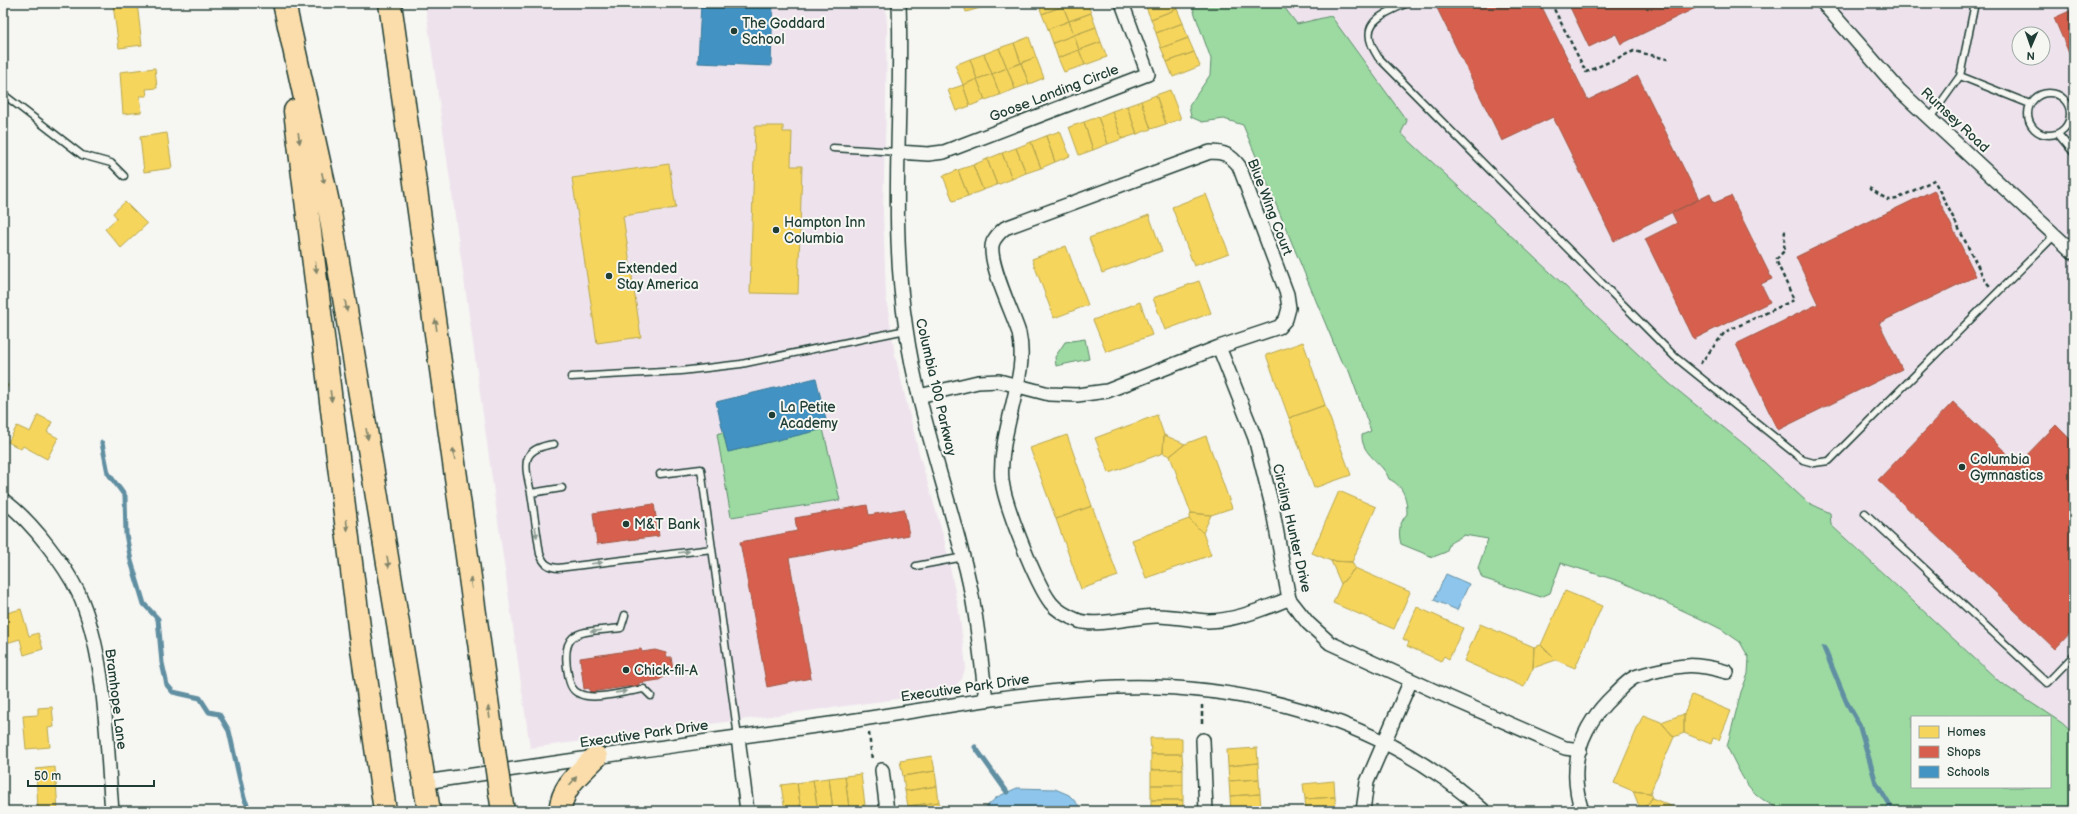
<svg xmlns="http://www.w3.org/2000/svg" width="2077" height="814" viewBox="0 0 2077 814" font-family="'Balsamiq Sans',sans-serif">
<style>
.built{fill:#eee3ed;fill-rule:evenodd}
.green{fill:#9cdaa2;stroke:#5e8c6b;fill-rule:evenodd}
.water{fill:#8dc5ec;stroke:#618fa2}
.homes{fill:#f6d55c;stroke:#b6a750}
.shops{fill:#d6604d;stroke:#9f5646}
.schools{fill:#4393c3;stroke:#387998}
.lines{fill:none;stroke-linecap:round;stroke-linejoin:round}
.stream{stroke:#618fa2;stroke-width:5}
.lane-casing{stroke:#1f3d34;stroke-width:9}
.street-casing{stroke:#1f3d34;stroke-width:16}
.highway-casing{stroke:#1f3d34;stroke-width:25}
.path{stroke:#1f3d34;stroke-width:2.5;stroke-dasharray:4 3;stroke-linecap:butt}
.lane{stroke:#f6f6f2;stroke-width:6}
.street{stroke:#f6f6f2;stroke-width:13}
.highway{stroke:#faddab;stroke-width:22}
.highway-bridge-casing{stroke:#1f3d34;stroke-width:25;stroke-linecap:butt}
.highway-bridge{stroke:#faddab;stroke-width:22}
.oneway{fill:#82856a}
.oneway2{fill:#8a9a93}
.poi-dot{fill:#1f3d34;stroke:#f6f6f2;stroke-width:1.5}
.labels{text-anchor:middle;dominant-baseline:central;stroke-width:4;stroke-linejoin:round;paint-order:stroke}
.poi-label{font-size:14px;fill:#1f3d34;stroke:#f6f6f2;text-anchor:start}
.street-label{font-size:14px;fill:#1f3d34;stroke:#f6f6f2}
</style>
<rect width="100%" height="100%" fill="#f6f6f2"/>
<filter id="ink" filterUnits="userSpaceOnUse"><feTurbulence type="fractalNoise" baseFrequency=".025" numOctaves="2"/><feDisplacementMap in="SourceGraphic" scale="8" xChannelSelector="R" yChannelSelector="G"/><feConvolveMatrix kernelMatrix="1 2 1 2 8 2 1 2 1" color-interpolation-filters="sRGB"/></filter>
<g filter="url(#ink)">
<path class="built" d="M425,3H885L887,23L886,105L883,212L886,296L895,355L920,457L944,538L959,611L966,666L962,679L951,690L928,695L530,748Z
M1260,3H2074V752L2050,717H2037L1750,449L1660,376L1292,31ZM2019,34H2043V58H2019Z"/>
<path class="green" d="M1191,3H1281L1297,24L1331,16L1407,121L1401,133L1670,384L1750,449L1807,502L1830,513L1831,525L2001,683L2062,723L2074,734V811H1784C1746,794 1745,781 1727,747L1741,692L1748,674L1749,658L1740,642L1721,629L1701,619L1622,582L1561,563L1550,593L1541,597L1482,578L1478,568L1488,539L1464,535L1450,543L1446,552L1433,557L1401,544C1398,533 1399,523 1407,514C1407,499 1404,486 1389,479C1383,462 1361,455 1362,435L1371,431L1349,371L1341,361L1243,125L1224,119L1202,122L1191,117L1189,106L1210,75L1211,59ZM1912,717H2050V787H1912Z
M1085,339L1089,359L1056,366L1055,357L1065,342Z
M823,429L840,500L731,517L717,434L723,432L728,452Z"/>
<path class="water" d="M1446,574L1469,584L1457,610L1434,600Z
M1017,788L1055,789L1069,795L1084,811H986V807L997,797Z"/>
<path class="homes" d="M137,3L142,45L119,48L113,5Z
M963,3H987V6L966,12Z
M1038,3H1062L1063,6L1042,14Z
M1062,3H1072L1063,6Z
M1072,3H1087L1091,13L1069,21L1063,6Z
M1150,3H1175L1177,9L1151,19L1145,5Z
M1063,6L1069,21L1048,29L1042,14Z
M1177,9L1183,23L1156,33L1151,19Z
M1091,13L1096,27L1074,35L1069,21Z
M1069,21L1074,35L1053,43L1048,29Z
M1183,23L1188,38L1161,48L1156,33Z
M1096,27L1101,42L1079,50L1074,35Z
M1074,35L1079,50L1058,58L1053,43Z
M1029,37L1036,57L1021,63L1014,43Z
M1188,38L1194,52L1167,62L1161,48Z
M1101,42L1107,57L1085,65L1079,50Z
M1014,43L1021,63L1007,68L999,48Z
M999,48L1007,68L992,74L984,54Z
M1079,50L1085,65L1064,72L1058,58Z
M1194,52L1200,66L1173,77L1167,62Z
M984,54L992,74L977,79L970,59Z
M1036,57L1044,78L1029,84L1021,63Z
M970,59L977,79L963,85L955,65Z
M1021,63L1029,84L1015,89L1007,68Z
M155,68L157,88L146,89L147,96H140L142,112L123,114L120,72Z
M1007,68L1015,89L1000,95L992,74Z
M992,74L1000,95L985,100L977,79Z
M977,79L985,100L970,106L963,85Z
M963,85L970,106L956,111L948,90Z
M1170,90L1181,119L1166,124L1156,95Z
M1156,95L1166,124L1151,129L1141,101Z
M1141,101L1151,129L1137,134L1127,106Z
M1127,106L1137,134L1122,139L1112,111Z
M1112,111L1122,139L1108,144L1098,117Z
M1098,117L1108,144L1093,150L1084,122Z
M1084,122L1093,150L1079,155L1069,127Z
M755,126H783V132H792L791,166H802L798,294L750,293Z
M1060,131L1070,156L1055,162L1046,136Z
M167,133L172,168L144,172L140,137Z
M1046,136L1055,162L1041,168L1031,142Z
M1031,142L1041,168L1026,173L1016,148Z
M1016,148L1026,173L1012,179L1002,153Z
M1002,153L1012,179L997,185L987,159Z
M987,159L997,185L983,190L973,165Z
M669,164L676,208L623,216L641,337L597,343L572,178Z
M973,165L983,190L968,196L958,170Z
M958,170L968,196L953,201L943,176Z
M1206,194L1229,253L1194,266L1172,207Z
M125,202L147,224L121,248L105,229L117,218L113,213Z
M1149,215L1162,251L1102,273L1089,238Z
M1066,246L1088,305L1054,318L1032,259Z
M1199,281L1211,313L1165,330L1153,298Z
M1140,302L1152,335L1106,352L1093,320Z
M1303,342L1325,405L1289,418L1266,355Z
M3,383L8,385L3,396Z
M1325,405L1351,475L1314,488L1289,418Z
M38,415L52,422L47,432L58,438L47,459L23,446L21,449L8,442L17,426L30,432Z
M1157,415L1164,435L1163,453L1109,473L1095,438Z
M1067,435L1092,506L1056,519L1030,448Z
M1164,435L1185,444L1170,456L1163,453Z
M1206,436L1232,508L1211,515L1191,513L1170,456L1185,444Z
M1339,491L1376,507L1352,562L1331,561L1312,553Z
M1092,506L1118,576L1081,589L1056,519Z
M1191,513L1211,515L1203,533L1189,519Z
M1189,519L1203,533L1211,555L1146,578L1132,540Z
M1331,561L1352,562L1355,568L1341,584Z
M1355,568L1410,592L1394,629L1333,603L1341,584Z
M1565,591L1602,606L1575,668L1556,660L1541,645Z
M1417,607L1463,628L1449,659L1444,656L1441,661L1407,646L1409,642L1403,639Z
M21,609L29,636L38,633L43,649L24,655L20,639L3,644V614Z
M1480,624L1534,647L1533,668L1524,687L1464,661Z
M1541,645L1556,660L1533,668L1534,647Z
M1692,695L1731,711L1719,740L1713,738L1711,744L1684,733V714Z
M52,707L54,727L48,728L50,747L26,749L23,716L38,715V708Z
M1684,714V733L1674,737L1661,722Z
M1643,715L1661,722L1674,737L1650,793L1633,791L1614,783Z
M1150,738H1182V754H1151Z
M1257,748L1258,763L1228,766L1227,750Z
M1151,754H1182L1183,769L1151,770Z
M932,756L935,771L903,776L900,761Z
M1258,763L1259,779L1229,781L1228,766Z
M55,767L58,811H38L36,769Z
M1183,769V785H1151V770Z
M935,771L937,786L905,791L903,776Z
M861,774L865,805L849,808L845,776Z
M845,776L849,808L833,810L829,778Z
M829,778L833,810L818,811L813,780Z
M1259,779L1260,794L1230,796L1229,781Z
M813,780L818,811H801L797,783Z
M1334,781L1335,797L1305,799L1303,784Z
M797,783L801,811H785L781,785Z
M1151,785H1183V800H1151Z
M937,786L939,802L908,806L905,791Z
M1633,791L1650,793L1652,798L1643,811H1641Z
M1260,794L1261,809L1231,811L1230,796Z
M1335,797L1336,811H1306L1305,799Z
M1652,798L1683,811H1643Z
M1151,800H1183V811H1151Z
M939,802L941,811H908V806Z
M1261,809V811H1238Z"/>
<path class="shops" d="M1441,3H1540L1588,100L1638,76L1699,199L1614,241L1553,117L1502,141L1436,6Z
M1568,3H1706L1621,44L1616,34L1589,47Z
M2074,9V65L2054,18Z
M1934,190L1976,276L1879,323L1902,369L1778,430L1736,344L1818,304L1796,257Z
M1710,194L1714,203L1731,196L1772,279L1761,284L1770,302L1694,339L1645,239L1677,223L1672,213Z
M1953,402L2018,464L2056,425L2074,443V629L2055,649L1878,480Z
M654,504L659,536L597,544L593,513Z
M867,505L869,515L904,509L909,535L789,558L811,678L767,687L740,542L797,531L795,518Z
M641,649L642,652L655,650L666,653L667,657H671L673,670H669V674L659,680L639,683V685L590,692L589,688L584,689L580,658Z"/>
<path class="schools" d="M701,3H773L771,66L698,63Z
M816,378L828,428L728,452L716,402Z"/>
<g class="lines">
<path class="stream" d="M102,443L108,473L125,496L126,534L131,561L144,604L158,619L162,663L167,685L173,692L200,698L209,712L219,714L229,731L244,798L250,811
M1824,648L1847,703L1859,724L1876,783L1893,811
M975,747L1007,792"/>
<defs>
<path id="lane" d="M1407,3C1380,16 1356,23 1378,57L1675,357L1803,460L1814,463L1829,461L2055,235
M1960,76L2030,104
M2028 114a21 21 0 1 1 42 0a21 21 0 1 1-42 0Z
M3,94L82,155L111,163L124,176
M1930,118L1960,76L1975,3
M2058,134L2074,153
M833,148L898,152
M571,377L681,371L741,364L906,330
M554,444C519,449 525,465 531,493L562,488
M660,474L701,469L738,737
M531,493L540,554C544,564 548,567 558,568L712,549
M1865,513L2047,683L2074,655
M916,566L964,557
M625,615L621,628C583,633 559,626 568,674C569,682 571,691 580,694C594,701 628,691 644,689L651,696"/>
<path id="street" d="M899,3C903,112 889,221 906,329C917,407 944,481 963,557C976,603 980,652 986,700
M1823,3L1899,90L2074,253
M898,152L928,154L944,152L1148,74L1122,3
M1219,347L1255,438L1272,506L1289,599L1308,623L1330,643L1448,697L1565,748L1580,750
M919,396L978,382L999,381L1049,394L1077,395L1107,391L1219,347L1279,327L1286,319L1289,308L1287,294L1239,166C1231,155 1224,152 1210,152L1005,228C1000,232 996,236 993,242C986,259 1013,313 1019,333C1023,351 1021,369 1017,385C1011,416 999,450 1002,481C1005,505 1036,584 1051,603C1058,612 1069,617 1079,621C1098,627 1136,616 1157,616C1174,616 1191,620 1208,621C1236,621 1264,608 1289,599
M3,500C21,513 35,529 48,546C59,560 70,576 78,592C107,655 106,742 112,811
M738,737L747,811
M1203,740L1206,811
M882,770L887,811
M425,782C558,762 690,743 823,725C914,712 1004,694 1096,688C1234,679 1381,716 1484,811
M1363,811L1367,782L1411,680
M1582,811C1567,766 1580,727 1614,695C1620,689 1627,681 1635,677C1640,675 1647,674 1652,672C1685,664 1695,663 1727,672"/>
<path id="highway" d="M284,3L329,207L429,811
M390,3L494,750
M295,111L360,635L385,811
M500,792L503,811
M560,811C563,785 578,775 596,757"/>
</defs>
<use href="#lane" class="lane-casing"/>
<use href="#street" class="street-casing"/>
<use href="#highway" class="highway-casing"/>
<path class="path" d="M1551,3L1586,72L1634,51L1671,60
M1869,188L1888,200L1897,199L1934,180L1986,282L1990,286
M1700,364L1725,332L1794,300L1776,260L1784,251L1785,228
M1202,705V726
M869,733L872,760"/>
<use href="#lane" class="lane"/>
<use href="#street" class="street"/>
<use href="#highway" class="highway"/>
<defs>
<path id="highway-bridge" d="M494,750L500,792"/>
</defs>
<use href="#highway-bridge" class="highway-bridge-casing"/>
<use href="#highway-bridge" class="highway-bridge"/>
</g>
<defs><path id="oneway-solid" d="M-6-.8H1V-3.2L6.5 0L1 3.2V.8H-6Z"/></defs>
<g class="oneway">
<use href="#oneway-solid" transform="translate(299 138) rotate(82)"/>
<use href="#oneway-solid" transform="translate(323 178) rotate(78)"/>
<use href="#oneway-solid" transform="translate(316 267) rotate(83)"/>
<use href="#oneway-solid" transform="translate(346 306) rotate(81)"/>
<use href="#oneway-solid" transform="translate(436 325) rotate(-98)"/>
<use href="#oneway-solid" transform="translate(331 396) rotate(83)"/>
<use href="#oneway-solid" transform="translate(367 434) rotate(81)"/>
<use href="#oneway-solid" transform="translate(454 454) rotate(-98)"/>
<use href="#oneway-solid" transform="translate(347 525) rotate(83)"/>
<use href="#oneway-solid" transform="translate(388 562) rotate(81)"/>
<use href="#oneway-solid" transform="translate(471 583) rotate(-98)"/>
<use href="#oneway-solid" transform="translate(489 712) rotate(-98)"/>
<use href="#oneway-solid" transform="translate(573 781) rotate(-50)"/>
</g>
<g class="oneway2">
<use href="#oneway-solid" transform="translate(536 532) rotate(81)"/>
<use href="#oneway-solid" transform="translate(684 552) rotate(-7)"/>
<use href="#oneway-solid" transform="translate(597 563) rotate(-7)"/>
<use href="#oneway-solid" transform="translate(596 631) rotate(173)"/>
<use href="#oneway-solid" transform="translate(621 692) rotate(-8)"/>
</g>
</g>
<g class="poi-dot">
<circle cx="734" cy="31" r="4"/>
<circle cx="776" cy="230" r="4"/>
<circle cx="609" cy="276" r="4"/>
<circle cx="772" cy="415" r="4"/>
<circle cx="1962" cy="467" r="4"/>
<circle cx="626" cy="524" r="4"/>
<circle cx="626" cy="670" r="4"/>
</g>
<g class="labels">
<g class="poi-label">
<text x="742" y="23">The Goddard<tspan x="742" dy="16">School</tspan></text>
<text x="784" y="222">Hampton Inn<tspan x="784" dy="16">Columbia</tspan></text>
<text x="617" y="268">Extended<tspan x="617" dy="16">Stay America</tspan></text>
<text x="780" y="407">La Petite<tspan x="780" dy="16">Academy</tspan></text>
<text x="1970" y="459">Columbia<tspan x="1970" dy="16">Gymnastics</tspan></text>
<text x="634" y="524">M&amp;T Bank</text>
<text x="634" y="670">Chick-fil-A</text>
</g>
<g class="street-label">
<text transform="translate(1054 93) rotate(-21)">Goose Landing Circle</text>
<text transform="translate(1955 120) rotate(43)">Rumsey Road</text>
<text transform="translate(1270 207) rotate(69)">Blue Wing Court</text>
<text transform="translate(936 387) rotate(77)">Columbia 100 Parkway</text>
<text transform="translate(1292 528) rotate(77)">Circling Hunter Drive</text>
<text transform="translate(965 688) rotate(-8)">Executive Park Drive</text>
<text transform="translate(116 699) rotate(83)">Bramhope Lane</text>
<text transform="translate(644 734) rotate(-8)">Executive Park Drive</text>
</g>
</g>
<rect width="2077" height="814" fill="none" stroke="#f6f6f2" stroke-width="16"/>
<rect x="8" y="8" width="2061" height="798" fill="none" stroke="#1f3d34" stroke-width="1.5" filter="url(#ink)"/>
<rect x="1911" y="716" width="140" height="72" fill="#f6f6f2" stroke="#a0aca6"/>
<rect x="1919" y="726" width="20" height="12" fill="#f6d55c" stroke="#a0aca6"/>
<text x="1947" y="736" font-size="12" fill="#1f3d34">Homes</text>
<rect x="1919" y="746" width="20" height="12" fill="#d6604d" stroke="#a0aca6"/>
<text x="1947" y="756" font-size="12" fill="#1f3d34">Shops</text>
<rect x="1919" y="766" width="20" height="12" fill="#4393c3" stroke="#a0aca6"/>
<text x="1947" y="776" font-size="12" fill="#1f3d34">Schools</text>
<g transform="translate(2031 46) rotate(182)"><circle r="19" fill="#f6f6f2" stroke="#a0aca6"/>
<path d="M0-3L7 15L0 10L-7 15Z" fill="#1f3d34"/>
<text y="-6" font-size="11" font-weight="bold" text-anchor="middle" fill="#1f3d34">N</text>
</g>
<path d="M28 780v6h126v-6" fill="none" stroke="#1f3d34" stroke-width="2"/>
<text x="34" y="780" font-size="12" fill="#1f3d34" stroke="#f6f6f2" stroke-width="3" paint-order="stroke">50 m</text>
</svg>
